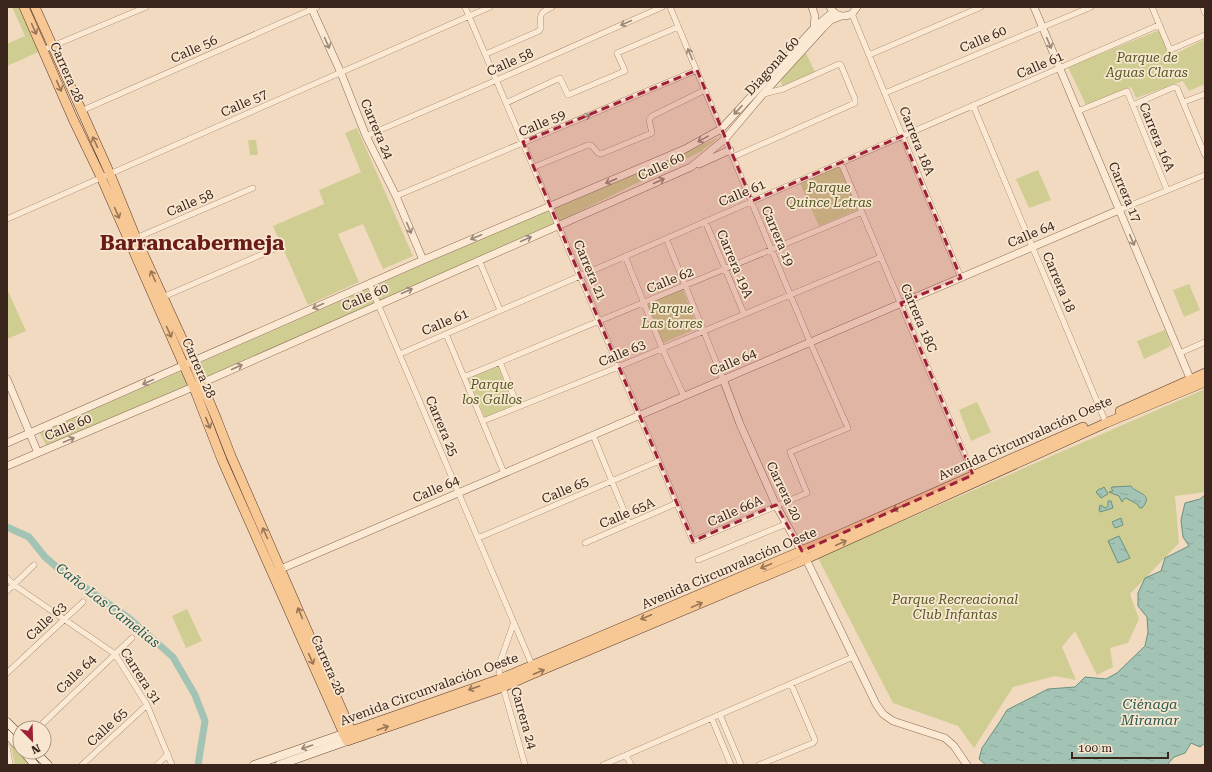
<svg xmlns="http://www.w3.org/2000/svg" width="1212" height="772" viewBox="0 0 1212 772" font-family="'Roboto Serif',serif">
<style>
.green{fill:#d0cd92}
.water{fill:url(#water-ripples);stroke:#699181}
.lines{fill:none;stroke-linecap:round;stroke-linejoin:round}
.canal{stroke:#a3c3b4;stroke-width:7}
.minor-casing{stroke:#8c6a56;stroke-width:6}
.tertiary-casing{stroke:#8c6a56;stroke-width:8}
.secondary-casing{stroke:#6d4b39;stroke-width:9}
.primary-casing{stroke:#59392b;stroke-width:10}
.minor{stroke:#fbe9d3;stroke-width:5.5}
.tertiary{stroke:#fbe9d3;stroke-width:7}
.secondary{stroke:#fbe9d3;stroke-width:8}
.primary{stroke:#f8c894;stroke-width:9}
.oneway{stroke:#9a8778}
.oneway2{stroke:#997658}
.marked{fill:#9f2137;fill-opacity:0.2;stroke:#9f2137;stroke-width:3;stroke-dasharray:8 5;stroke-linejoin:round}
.labels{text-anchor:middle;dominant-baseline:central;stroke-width:3.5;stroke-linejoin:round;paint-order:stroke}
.street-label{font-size:13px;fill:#3a251c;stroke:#f8e6d0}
.park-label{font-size:13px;font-style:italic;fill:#535821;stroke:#f8e6d0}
.water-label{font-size:14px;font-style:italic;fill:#2a5b50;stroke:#f8e6d0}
.town-label{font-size:21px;font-weight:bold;fill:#6a1c18;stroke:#f8e6d0}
</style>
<defs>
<pattern id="water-ripples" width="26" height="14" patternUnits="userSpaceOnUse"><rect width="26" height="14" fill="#a3c3b4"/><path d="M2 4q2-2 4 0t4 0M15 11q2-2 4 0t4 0" fill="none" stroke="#8da79a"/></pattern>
</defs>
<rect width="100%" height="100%" fill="#f1dabf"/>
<path class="green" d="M12,7H24L43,50L7,66V44L25,36Z
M1162,29L1173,55L1205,39V84L1189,91L1183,81L1136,98L1131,87L1086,105L1068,67Z
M805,51L816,74L783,87L781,82L782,79Z
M357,128L413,256L383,269L363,224L338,234L359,282L308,305L273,226L324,204L319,190L361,172L345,133Z
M718,138L700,152L558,222L47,447L40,433L563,203Z
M248,140H256L258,155H250Z
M840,164L859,209L819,226L799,181Z
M1038,170L1051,200L1029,208L1016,179Z
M1189,284L1200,310L1184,317L1173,290Z
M682,288L698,328L663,343L645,304Z
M7,289L26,331L7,339Z
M1165,330L1171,346L1144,359L1137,341Z
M499,365L516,406L485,418L468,378Z
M1205,389V492L1175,496L1179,543L1130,594L1139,619L1128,643L1110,648L1113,667L1097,675L1075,631L1062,647L1076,680L1055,676L1013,687L974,748L958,726L893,703L818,558Z
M977,402L991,432L971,441L959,410Z
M187,609L202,641L186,648L172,616Z
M10,742L31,765H15Z"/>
<path class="water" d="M1131,486C1136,494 1155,493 1142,508H1140L1137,504L1126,498L1124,499L1122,502L1119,496L1109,492L1113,491L1111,488L1112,487Z
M1104,487L1108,494L1101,498L1096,492L1099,489H1101Z
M1205,495V743L1200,747L1191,743L1185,753L1174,757L1167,765H986L979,759L982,748L999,723L1007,710L1048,689L1075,687L1085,677L1106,679L1117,673L1145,646L1148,632L1147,617L1138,606V593L1145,578L1161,571L1165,558L1189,546L1183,537L1181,520L1185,503L1200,499Z
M1108,501H1111L1113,508L1100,512L1099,510L1100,505L1106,508L1108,506Z
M1121,518L1123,525L1115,528L1112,522Z
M1119,536L1130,558L1118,563L1108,541Z"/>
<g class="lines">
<path class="canal" d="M7,527L29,537L45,557L59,569L129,618L173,657L195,695L205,721L198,765"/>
<defs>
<path id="minor" d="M465,7L693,541L807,493L790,452L848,428L810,342L670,7
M1152,7L1170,50L1205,35
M1203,7L1205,13
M852,14L961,278
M43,50L146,7
M486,54L539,31L541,28C540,14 539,13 552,7
M869,55L981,7
M885,93L1091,7
M1184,102L1205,94
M506,103L560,78L568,95L625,71L617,53L678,27
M973,105L1106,423
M1133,105L1174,87L1177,88L1205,155
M81,111L317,7
M1078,111L1127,91L1167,190
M366,136L497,80L662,7
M733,157L855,103V99L841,65L839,64L783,89L763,94
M841,163L974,477
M534,167L588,145H591L598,153L601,154L652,133L649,120L652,116L705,90
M396,196L697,70
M1119,210L1205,175
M7,219L490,7
M705,221L744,314
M136,238L253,188
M668,243L723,379
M625,256L662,348L684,396
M479,260L500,310
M369,283L532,665
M163,297L279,247
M446,334L504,473
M1180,353L1205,342
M400,354L1159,25
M500,362L518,407
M464,377L862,212
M483,421C528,403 573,385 618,367C706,331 793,293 881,257
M593,435L629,523
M478,538L659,461
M585,543L677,503
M698,560L786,524
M7,578L14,585L115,654L147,705L172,765
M7,591L34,565
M514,622L500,662L499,670L503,687L525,765
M7,673L83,602
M720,715L741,765
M712,719L731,765
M38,728L132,638
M7,747L10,765
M626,755L631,765
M82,765L147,705
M157,765L168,754
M603,765L853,657
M759,765L813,743L815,740L791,684"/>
<path id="tertiary" d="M311,7L341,73L366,136L396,196L423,260
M812,7L815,16L814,28
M830,7C835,16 842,18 852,14L857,7
M1034,7L1192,383
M699,164L730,150
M7,379L38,453
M723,379L740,424L776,505L806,559L876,704L883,714L893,721L945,738L954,746L967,765
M7,443L423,260L685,149L721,129L814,28L833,12
M7,466L186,390L691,167L725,139L763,94L823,28L831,20L841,16
M276,571L1119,210"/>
<path id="secondary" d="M7,722L20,735
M7,734L20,748
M24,752L35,765
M35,752L48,765
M254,765L343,734
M279,765L347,741"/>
<path id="primary" d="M24,7L73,119L101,177L196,393L222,460L347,741L503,687L528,676L806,559L1106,423L1205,382
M35,7L110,174L136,238L191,358L217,420L231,456L353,735
M1120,411L1205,373
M343,734L500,679L839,535L1083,427"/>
</defs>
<use href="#minor" class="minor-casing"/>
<use href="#tertiary" class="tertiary-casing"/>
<use href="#secondary" class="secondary-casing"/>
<use href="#primary" class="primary-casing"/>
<use href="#minor" class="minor"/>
<use href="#tertiary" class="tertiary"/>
<use href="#secondary" class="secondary"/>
<use href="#primary" class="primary"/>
</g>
<defs><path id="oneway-shaft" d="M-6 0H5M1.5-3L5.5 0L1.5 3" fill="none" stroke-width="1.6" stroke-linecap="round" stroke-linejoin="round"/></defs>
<g class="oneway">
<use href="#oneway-shaft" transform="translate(626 23) rotate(156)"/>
<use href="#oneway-shaft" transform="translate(327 43) rotate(66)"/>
<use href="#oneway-shaft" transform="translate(1049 43) rotate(67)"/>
<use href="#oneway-shaft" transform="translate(690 54) rotate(-113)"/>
<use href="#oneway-shaft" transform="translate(738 110) rotate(133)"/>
<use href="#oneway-shaft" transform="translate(585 117) rotate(-23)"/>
<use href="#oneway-shaft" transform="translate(703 139) rotate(151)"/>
<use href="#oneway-shaft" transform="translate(611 181) rotate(157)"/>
<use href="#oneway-shaft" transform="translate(659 181) rotate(-24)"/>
<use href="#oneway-shaft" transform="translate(409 228) rotate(67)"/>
<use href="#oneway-shaft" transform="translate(476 237) rotate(157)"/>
<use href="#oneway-shaft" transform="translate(526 239) rotate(-24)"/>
<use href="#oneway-shaft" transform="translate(1132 240) rotate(67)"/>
<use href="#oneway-shaft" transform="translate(407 291) rotate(-24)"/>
<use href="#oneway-shaft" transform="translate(318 306) rotate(156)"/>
<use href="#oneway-shaft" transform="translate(237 367) rotate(-24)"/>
<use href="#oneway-shaft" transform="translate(148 382) rotate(156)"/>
<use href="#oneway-shaft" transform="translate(69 440) rotate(-23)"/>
<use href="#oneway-shaft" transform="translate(307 747) rotate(161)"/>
</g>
<g class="oneway2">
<use href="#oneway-shaft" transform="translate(34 29) rotate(66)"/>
<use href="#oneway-shaft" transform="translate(59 86) rotate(66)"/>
<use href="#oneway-shaft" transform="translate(95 142) rotate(-115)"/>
<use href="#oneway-shaft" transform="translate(117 213) rotate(66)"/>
<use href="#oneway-shaft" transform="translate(153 276) rotate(-114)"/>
<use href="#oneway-shaft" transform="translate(169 332) rotate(66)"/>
<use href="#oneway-shaft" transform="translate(208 423) rotate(68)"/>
<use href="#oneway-shaft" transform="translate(898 508) rotate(156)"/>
<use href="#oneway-shaft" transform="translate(265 533) rotate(-114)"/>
<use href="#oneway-shaft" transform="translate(841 543) rotate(-24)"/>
<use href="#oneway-shaft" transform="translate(766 566) rotate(157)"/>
<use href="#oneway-shaft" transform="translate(697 605) rotate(-23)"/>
<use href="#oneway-shaft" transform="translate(300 613) rotate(-113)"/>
<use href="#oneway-shaft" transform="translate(646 617) rotate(157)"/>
<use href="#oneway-shaft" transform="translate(311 659) rotate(66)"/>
<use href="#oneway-shaft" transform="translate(539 672) rotate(-23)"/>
<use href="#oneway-shaft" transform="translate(474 688) rotate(161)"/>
<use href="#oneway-shaft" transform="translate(383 728) rotate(-19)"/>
</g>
<path class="marked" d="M697,70L752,201L902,136L961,278L901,303L973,475L802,551L776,505L693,541L523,142Z"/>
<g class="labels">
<g class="street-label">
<text transform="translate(983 39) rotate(-23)">Calle 60</text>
<text transform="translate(194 49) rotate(-24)">Calle 56</text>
<text transform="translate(510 62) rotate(-24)">Calle 58</text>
<text transform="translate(1040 65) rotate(-23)">Calle 61</text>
<text transform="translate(772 66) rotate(-48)">Diagonal 60</text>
<text transform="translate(67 72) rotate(66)">Carrera 28</text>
<text transform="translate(244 103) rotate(-24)">Calle 57</text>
<text transform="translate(542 123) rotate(-23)">Calle 59</text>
<text transform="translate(377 129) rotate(67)">Carrera 24</text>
<text transform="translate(1157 137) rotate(68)">Carrera 16A</text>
<text transform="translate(917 141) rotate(68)">Carrera 18A</text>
<text transform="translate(661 166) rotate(-25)">Calle 60</text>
<text transform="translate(1125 192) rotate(67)">Carrera 17</text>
<text transform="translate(742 193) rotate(-23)">Calle 61</text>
<text transform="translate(190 203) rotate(-23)">Calle 58</text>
<text transform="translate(1031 234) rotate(-23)">Calle 64</text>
<text transform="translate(778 236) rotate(67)">Carrera 19</text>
<text transform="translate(735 264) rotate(67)">Carrera 19A</text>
<text transform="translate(590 270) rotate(67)">Carrera 21</text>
<text transform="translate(670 280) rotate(-22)">Calle 62</text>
<text transform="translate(1059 282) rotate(67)">Carrera 18</text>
<text transform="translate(365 297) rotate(-24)">Calle 60</text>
<text transform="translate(919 318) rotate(67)">Carrera 18C</text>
<text transform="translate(445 322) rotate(-23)">Calle 61</text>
<text transform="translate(622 353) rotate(-23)">Calle 63</text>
<text transform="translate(733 362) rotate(-23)">Calle 64</text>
<text transform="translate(199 368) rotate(66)">Carrera 28</text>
<text transform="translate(442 426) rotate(67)">Carrera 25</text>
<text transform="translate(68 427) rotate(-23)">Calle 60</text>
<text transform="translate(1025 438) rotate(-24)">Avenida Circunvalación Oeste</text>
<text transform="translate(436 489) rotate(-23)">Calle 64</text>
<text transform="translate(565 490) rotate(-23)">Calle 65</text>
<text transform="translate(784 491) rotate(64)">Carrera 20</text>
<text transform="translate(735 511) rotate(-24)">Calle 66A</text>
<text transform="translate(627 513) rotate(-23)">Calle 65A</text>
<text transform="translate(729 568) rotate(-23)">Avenida Circunvalación Oeste</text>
<text transform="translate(46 621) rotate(-43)">Calle 63</text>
<text transform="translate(328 665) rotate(66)">Carrera 28</text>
<text transform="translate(76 674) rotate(-44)">Calle 64</text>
<text transform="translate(141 676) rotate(57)">Carrera 31</text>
<text transform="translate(429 689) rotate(-20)">Avenida Circunvalación Oeste</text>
<text transform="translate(524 718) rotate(74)">Carrera 24</text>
<text transform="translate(107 727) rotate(-43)">Calle 65</text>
</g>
<g class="park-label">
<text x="1147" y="57">Parque de<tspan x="1147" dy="15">Aguas Claras</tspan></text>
<text x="829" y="187">Parque<tspan x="829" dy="15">Quince Letras</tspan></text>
<text x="672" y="308">Parque<tspan x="672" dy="15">Las torres</tspan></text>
<text x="492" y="384">Parque<tspan x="492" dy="15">los Gallos</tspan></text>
<text x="955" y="599">Parque Recreacional<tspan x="955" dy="15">Club Infantas</tspan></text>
</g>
<g class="water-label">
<text transform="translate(108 605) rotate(38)">Caño Las Camelias</text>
<text x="1150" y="704">Ciénaga<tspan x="1150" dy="16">Miramar</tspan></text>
</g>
<g class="town-label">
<text x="192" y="243">Barrancabermeja</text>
</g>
</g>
<rect width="1212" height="772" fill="none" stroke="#3a251c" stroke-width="16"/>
<g transform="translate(32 740) rotate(157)"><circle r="19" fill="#f8e6d0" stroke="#ac9988"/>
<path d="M0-3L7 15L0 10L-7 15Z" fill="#9f2137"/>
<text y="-6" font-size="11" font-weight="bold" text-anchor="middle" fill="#3a251c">N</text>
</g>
<path d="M1072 752v6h96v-6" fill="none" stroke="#3a251c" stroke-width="2"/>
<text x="1078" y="752" font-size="12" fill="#3a251c" stroke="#f8e6d0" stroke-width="3" paint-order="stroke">100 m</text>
</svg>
